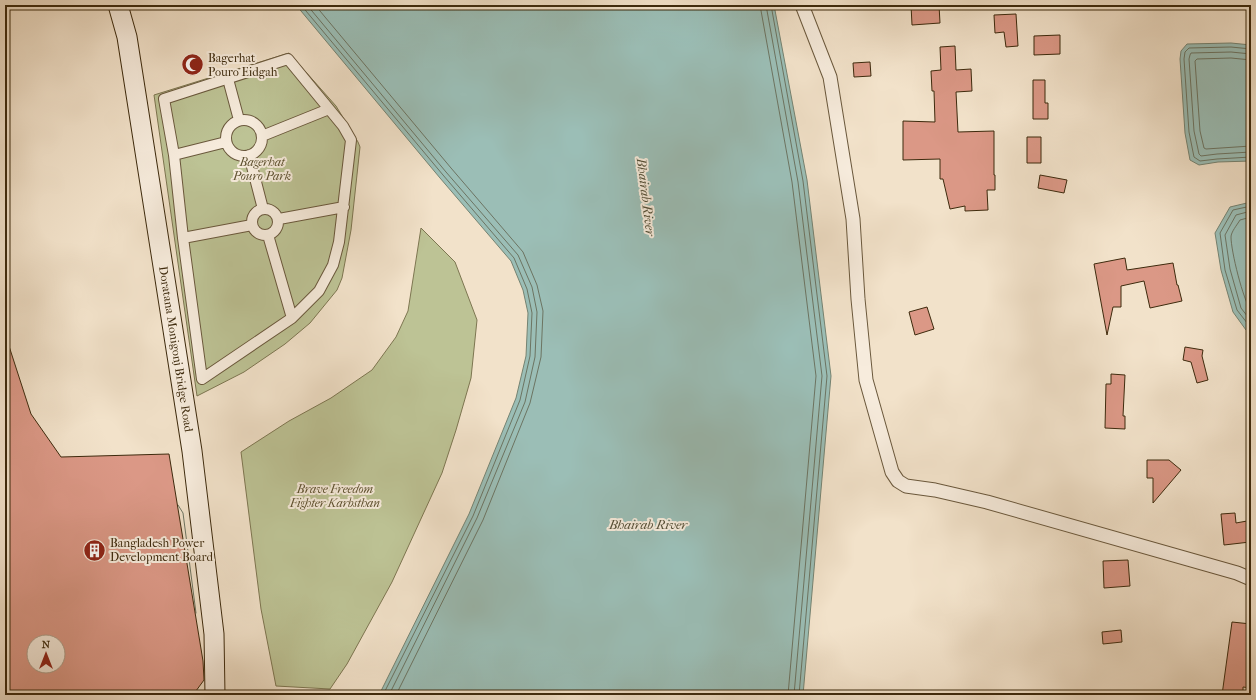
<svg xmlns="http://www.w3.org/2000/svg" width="1256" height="700" viewBox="0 0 1256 700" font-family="'IM FELL French Canon',serif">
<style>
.green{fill:#bdc395;stroke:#7d7651}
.water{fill:#9bbeb6;stroke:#758372}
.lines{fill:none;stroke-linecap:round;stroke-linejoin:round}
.shore{stroke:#6c7462;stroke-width:1}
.building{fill:#db9886;stroke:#3d2a0d;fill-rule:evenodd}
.pedestrian-casing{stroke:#6a583c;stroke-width:12}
.minor-casing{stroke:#6a583c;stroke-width:15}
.secondary-casing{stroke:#3d2a0d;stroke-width:21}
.pedestrian{stroke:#f7ecdd;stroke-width:10}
.minor{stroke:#f7ecdd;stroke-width:13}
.secondary{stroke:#f7ecdd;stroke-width:19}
.labels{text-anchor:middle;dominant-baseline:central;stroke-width:4;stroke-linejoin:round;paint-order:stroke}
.poi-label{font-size:12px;fill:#3d2a0d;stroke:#f7ecdd;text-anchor:start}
.park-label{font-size:12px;font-style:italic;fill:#5d502f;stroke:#f7ecdd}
.street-label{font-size:12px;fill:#3d2a0d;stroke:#f7ecdd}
.water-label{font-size:13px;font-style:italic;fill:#544f37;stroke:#f7ecdd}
</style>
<rect width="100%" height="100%" fill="#f2e2ca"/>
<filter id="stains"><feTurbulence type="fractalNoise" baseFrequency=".005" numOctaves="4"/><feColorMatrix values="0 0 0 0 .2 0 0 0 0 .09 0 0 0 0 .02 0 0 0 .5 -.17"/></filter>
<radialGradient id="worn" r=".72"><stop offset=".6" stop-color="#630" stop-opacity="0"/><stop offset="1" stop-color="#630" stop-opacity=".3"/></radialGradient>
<path class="green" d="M289,53L336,106L358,142L360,147L351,230L342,278L337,290L310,323L285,344L244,372L197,396L154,95Z
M421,228L455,262L477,320L471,378L456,430L442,473L392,582L347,664L330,689L276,686L261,609L241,452L289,421L331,398L372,370L396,337L408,311Z"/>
<path class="water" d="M296,5H774L807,180L831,376L803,695H379L469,514L516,398L526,356L528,313L523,290L511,261L440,178Z
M1231,43L1251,45V161L1218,162L1199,165L1190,160L1185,133L1180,59L1181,51L1187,44Z
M1251,202V333L1246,330L1233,312L1221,270L1215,233L1230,207Z"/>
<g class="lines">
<path class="shore" d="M301,5L443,175L514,258L527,289L532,313L530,356L520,400L473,516L383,695
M307,5L446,172L518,255L532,287L537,312L535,357L525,402L477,518L389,695
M315,5L451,168L523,252L537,285L543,311L541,357L530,403L483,520L396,695
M760,5L792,182L816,376L788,695
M766,5L798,182L822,376L794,695
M771,5L803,181L827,376L799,695
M1251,49L1231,47L1189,48L1185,52L1184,59L1189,132L1194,157L1200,161L1217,159L1251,157
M1251,54L1231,52L1191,53L1190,55L1189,59L1194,131L1199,154L1201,156L1217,154L1251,152
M1251,60L1231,58L1197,59L1195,61L1200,131L1204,148L1206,149L1251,146
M1251,206L1233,210L1220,233L1225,270L1237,310L1251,328
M1251,211L1236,215L1225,235L1230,269L1241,308L1251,321
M1251,217L1240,220C1237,225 1231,232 1231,237C1231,251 1243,300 1251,311
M178,505L183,513L196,613"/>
</g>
<path class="building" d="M911,5H939L940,23L912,25Z
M1016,14L1018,46L1006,47L1004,32L995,33L994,15Z
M1060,35V54L1034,55V36Z
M955,46L956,70L971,69L972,91L956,92L958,132L994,131V175H995V190H987L988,210L965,211V206L950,209L943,179H940V159L903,160V121L935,122L934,91H932L931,71L941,70L940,47Z
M870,62L871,76L854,77L853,63Z
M1033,80H1045V103H1048V119H1033Z
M1027,137H1041V163H1027Z
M1040,175L1067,180L1064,193L1038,188Z
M1125,258L1127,270L1173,263L1177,285H1178L1182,301L1150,308L1144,281L1121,286V307H1113L1107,335L1094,264Z
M927,307L934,329L915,335L909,312Z
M5,343H8L31,414L61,457L169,454L203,661L204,680L193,695H5ZM34,642H58V666H34Z
M1185,347L1203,350L1202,356L1208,380L1197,383L1191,362L1183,360Z
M1111,374L1125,375L1123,416H1125V429L1105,428L1106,384H1111Z
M1147,460H1169L1181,470L1153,503V478H1147Z
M1235,513L1236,523L1247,521L1250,542L1224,545L1221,514Z
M1128,560L1130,586L1104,588L1103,561Z
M1232,622L1251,624V651L1249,667H1251V688L1243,687V695H1222Z
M1121,630L1122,642L1103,644L1102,632Z"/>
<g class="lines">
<defs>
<path id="pedestrian" d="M288,59L343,126L351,140L339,242L333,265L319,291L292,318L202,379L183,238L174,155L164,99Z
M228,79L239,120
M226 138a18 18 0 1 1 36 0a18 18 0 1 1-36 0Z
M262,136L329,109
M174,155L226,142
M249,155L263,209
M252 222a13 13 0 1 1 26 0a13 13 0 1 1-26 0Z
M279,219L344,207
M268,235L292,318
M183,238L252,225"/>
<path id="minor" d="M802,5L830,77L853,219L858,299L866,380L892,472L898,481L906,486L935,490L987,502L1237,573L1251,579"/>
<g id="secondary">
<path id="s1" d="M118,5L127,37L192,451L214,634L215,695"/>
</g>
</defs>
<use href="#pedestrian" class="pedestrian-casing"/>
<use href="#minor" class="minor-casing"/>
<use href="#secondary" class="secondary-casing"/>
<use href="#pedestrian" class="pedestrian"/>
<use href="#minor" class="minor"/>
<use href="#secondary" class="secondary"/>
</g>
<defs>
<symbol id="mosque-disc" viewBox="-11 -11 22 22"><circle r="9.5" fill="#8f2418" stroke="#f7ecdd"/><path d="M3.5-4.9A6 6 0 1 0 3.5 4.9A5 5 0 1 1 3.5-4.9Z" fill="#fff"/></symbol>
<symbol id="building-disc" viewBox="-11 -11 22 22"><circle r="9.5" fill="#8f2418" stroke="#f7ecdd"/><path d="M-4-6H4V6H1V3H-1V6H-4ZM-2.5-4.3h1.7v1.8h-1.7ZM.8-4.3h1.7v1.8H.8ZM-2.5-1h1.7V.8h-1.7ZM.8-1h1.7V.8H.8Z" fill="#fff"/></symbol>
</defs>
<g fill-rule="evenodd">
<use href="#mosque-disc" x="180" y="52" width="25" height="25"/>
<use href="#building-disc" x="82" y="538" width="25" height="25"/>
</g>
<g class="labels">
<g class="poi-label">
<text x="208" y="58">Bagerhat<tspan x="208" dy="14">Pouro Eidgah</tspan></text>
<text x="110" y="543">Bangladesh Power<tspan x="110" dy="14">Development Board</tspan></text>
</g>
<g class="park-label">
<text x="262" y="162">Bagerhat<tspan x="262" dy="14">Pouro Park</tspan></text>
<text x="335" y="489">Brave Freedom<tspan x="335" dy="14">Fighter Karbsthan</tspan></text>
</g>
<g class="street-label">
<text stroke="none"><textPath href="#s1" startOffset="349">Doratana Monigonj Bridge Road</textPath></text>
</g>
<g class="water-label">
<text transform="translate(646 197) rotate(83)">Bhairab River</text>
<text x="648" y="524">Bhairab River</text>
</g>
</g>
<rect width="1256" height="700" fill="none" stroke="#f2e2ca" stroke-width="20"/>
<rect x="6" y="6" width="1244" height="688" fill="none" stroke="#3d2a0d" stroke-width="2"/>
<rect x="10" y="10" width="1236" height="680" fill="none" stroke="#3d2a0d"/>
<g transform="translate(46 654)"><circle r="19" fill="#f7ecdd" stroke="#ad9e8a"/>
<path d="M0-3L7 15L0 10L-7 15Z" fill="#8f2418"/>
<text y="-6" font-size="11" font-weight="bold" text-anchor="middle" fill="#3d2a0d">N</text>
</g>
<rect width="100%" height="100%" filter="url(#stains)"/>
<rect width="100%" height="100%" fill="url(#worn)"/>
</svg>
